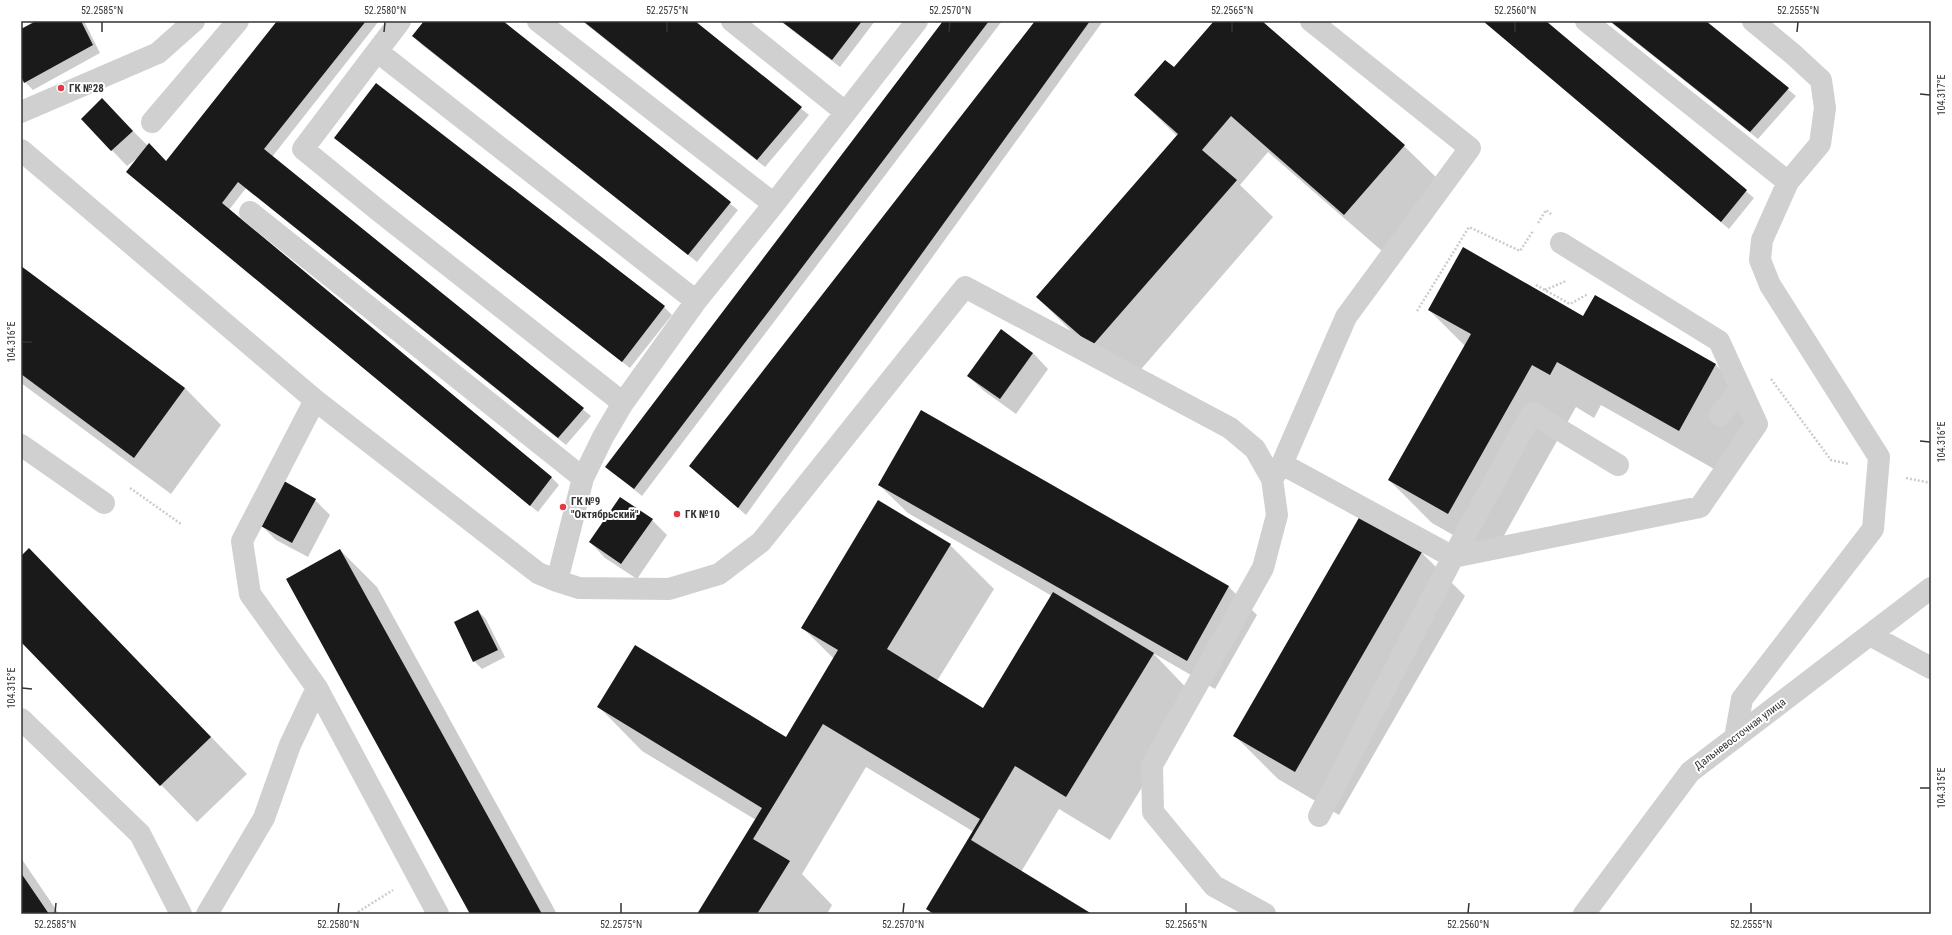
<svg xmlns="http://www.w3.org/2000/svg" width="1952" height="935" viewBox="0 0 1952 935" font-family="'Roboto Condensed',sans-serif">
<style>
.shadow{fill:#0003}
.building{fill:#1a1a1a}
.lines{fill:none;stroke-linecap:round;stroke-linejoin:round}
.path{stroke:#cdcdcd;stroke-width:2.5;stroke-dasharray:2 2;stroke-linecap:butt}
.minor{stroke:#d0d0d0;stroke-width:22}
.ticks{fill:none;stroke:#333;stroke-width:1.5}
.poi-dot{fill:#e63946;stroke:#fff;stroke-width:1.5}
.labels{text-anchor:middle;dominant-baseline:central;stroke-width:4;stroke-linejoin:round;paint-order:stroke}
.poi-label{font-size:11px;font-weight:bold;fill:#333;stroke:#fff;text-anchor:start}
.street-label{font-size:11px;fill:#333;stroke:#fff}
.neatline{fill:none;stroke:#333;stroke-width:1.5}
.ticks-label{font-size:10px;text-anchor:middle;fill:#333}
</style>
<rect width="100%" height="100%" fill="#fff"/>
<path class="shadow" d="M38,21H84L100,53L33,90L25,82L21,73V30Z
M279,21H379L272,157L591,416L566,445L246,188L229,210L552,478L559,485L538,512L135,179L127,172L140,156L127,166L82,119L117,115L148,146L166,162Z
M425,21H501L738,210L697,262L421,44L414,36Z
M582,21H693L809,115L765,167Z
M780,21H875L840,67Z
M944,21H1002L642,496L606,467Z
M1036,21H1103L746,515L698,473Z
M1215,21H1260L1404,146L1441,182L1382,251L1268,152L1240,185L1273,217L1130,382L1074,334L1037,297L1177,136L1135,95L1174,69Z
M1483,21H1544L1754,198L1729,229Z
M1609,21H1704L1796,96L1758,139Z
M335,138L664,307L672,315L630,368Z
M21,267L185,388L221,425L171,494L21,383Z
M1596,296L1716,365L1759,408L1723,474L1601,405L1594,418L1576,407L1492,557L1432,523L1389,480L1465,346L1429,310L1584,317Z
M1033,353L1048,369L1016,414L984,391L968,376Z
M921,411L1229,587L1257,615L1215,689L1153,653L1196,698L1110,840L1059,809L1021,872L1090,914H932L927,909L974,832L866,767L802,874L832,905L827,914H698L756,820L642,751L599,707L786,738L834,659L802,627L950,545L994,589L937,681L984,709L1052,596L908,513L879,485Z
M315,500L330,515L308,557L276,540L261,525Z
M1360,517L1422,553L1465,596L1339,815L1278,779L1234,735Z
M652,520L667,535L637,579L605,558L590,542Z
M29,549L247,774L197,822L21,640V557Z
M340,550L377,587L557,914H472Z
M478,611L486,619L505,657L482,669L474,661Z
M21,858L59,914H21Z"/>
<path class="building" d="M36,21H81L93,45L24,83L21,76V29Z
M277,21H366L264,149L584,408L558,438L238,182L222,203L552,477L530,506L126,172L149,143L166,161Z
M424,21H503L731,202L688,255L412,36Z
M583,21H695L802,107L757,160Z
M781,21H862L832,60Z
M943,21H989L634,489L605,467Z
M1035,21H1090L738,508L689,466Z
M1214,21H1262L1405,145L1344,215L1231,116L1202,150L1237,180L1092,346L1036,297L1178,134L1134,95L1165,60L1174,67Z
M1483,21H1546L1747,190L1721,222Z
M1610,21H1706L1789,88L1750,132Z
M376,83L665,306L622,362L334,138Z
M102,98L133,131L111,151L81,119Z
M1463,247L1583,316L1595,295L1716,364L1679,431L1557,362L1550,375L1532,365L1448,514L1388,480L1471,334L1428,310Z
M21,266L185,388L134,458L21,374Z
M1001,329L1033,353L1000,399L967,376Z
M921,410L1229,586L1187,661L878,485Z
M284,481L316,499L292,543L259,525Z
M620,497L653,519L621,564L589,542Z
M878,500L951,544L887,649L983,708L1053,592L1154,653L1066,797L1015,766L971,840L1092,914H934L926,909L980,819L823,724L753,839L790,861L757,914H697L762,808L597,707L635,645L786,737L838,650L801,628Z
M1360,516L1422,552L1295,772L1233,736Z
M29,548L211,737L160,786L21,642V556Z
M340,549L542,914H470L286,579Z
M478,610L498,650L473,662L454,622Z
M21,873L49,914H21Z"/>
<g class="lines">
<path class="path" d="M1538,223L1546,210L1552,215
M1536,285L1570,304L1588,294
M1545,290L1566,281
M1417,311L1469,227L1520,251L1533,231
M1771,379L1831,460L1849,464
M1906,478L1931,483
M130,488L181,524
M358,912L393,890"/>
<path class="minor" d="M400,21L303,149L379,211L623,403
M538,21L774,204
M732,21L845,112
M1586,21L1788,182L1762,240L1760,260L1770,285L1879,457L1873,529L1742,699L1735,738
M1753,21L1794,55L1821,80L1825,108L1820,144L1788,182
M378,52L696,301
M21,112L158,53L194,21
M152,122L238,21
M21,150L315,400L538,573L557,581L579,588L669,589L719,574L761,542L965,287L1230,428L1255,449L1272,479L1277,515L1263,568L1152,765L1153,812L1214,886L1265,914
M250,212L583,478
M315,400L242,541L250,594L317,688L438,914
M1720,415L1741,389
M21,445L104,503
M1282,464L1453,557L1532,413L1618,465
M1272,479L1282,464L1346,317L1470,148L1311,21
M557,581L583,478L603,437L623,403L696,301L774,204L917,21
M1870,635L1931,668
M21,719L140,834L181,914
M1319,816L1453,557L1700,507L1757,424L1719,341L1561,243
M207,914L264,818L290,745L317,688
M1584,914L1690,772L1931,588"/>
</g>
<path class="ticks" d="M102,32V22M384,32L385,22M667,32V22M949,32L950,22M1232,32V22M1515,32V22M1797,32L1798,22M1920,94L1930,95M22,342H32M1920,441L1930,442M22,688L32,689M1920,788H1930M55,913L56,903M338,913L339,903M621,913V903M903,913L904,903M1186,913V903M1468,913L1469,903M1751,913V903"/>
<g class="poi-dot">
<circle cx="61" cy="88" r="4"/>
<circle cx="563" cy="507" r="4"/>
<circle cx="677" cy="514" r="4"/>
</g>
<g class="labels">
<g class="poi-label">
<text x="69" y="88">ГК №28</text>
<text x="571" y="501">ГК №9<tspan x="571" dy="13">"Октябрьский"</tspan></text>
<text x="685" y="514">ГК №10</text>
</g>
<g class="street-label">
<text transform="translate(1740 734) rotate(-37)">Дальневосточная улица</text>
</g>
</g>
<rect width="1952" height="935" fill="none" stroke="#ffffff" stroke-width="44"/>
<rect x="22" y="22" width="1908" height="891" class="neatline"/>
<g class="ticks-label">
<text x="102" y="14">52.2585°N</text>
<text x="385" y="14">52.2580°N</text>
<text x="667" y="14">52.2575°N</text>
<text x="950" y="14">52.2570°N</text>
<text x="1232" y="14">52.2565°N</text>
<text x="1515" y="14">52.2560°N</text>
<text x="1798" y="14">52.2555°N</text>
<text transform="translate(1941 95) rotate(-90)" y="4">104.317°E</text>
<text transform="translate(11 342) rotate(-90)" y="4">104.316°E</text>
<text transform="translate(1941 442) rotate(-90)" y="4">104.316°E</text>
<text transform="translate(11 688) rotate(-90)" y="4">104.315°E</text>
<text transform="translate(1941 788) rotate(-90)" y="4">104.315°E</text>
<text x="55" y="928">52.2585°N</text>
<text x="338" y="928">52.2580°N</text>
<text x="621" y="928">52.2575°N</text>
<text x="903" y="928">52.2570°N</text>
<text x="1186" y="928">52.2565°N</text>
<text x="1468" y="928">52.2560°N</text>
<text x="1751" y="928">52.2555°N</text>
</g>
</svg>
